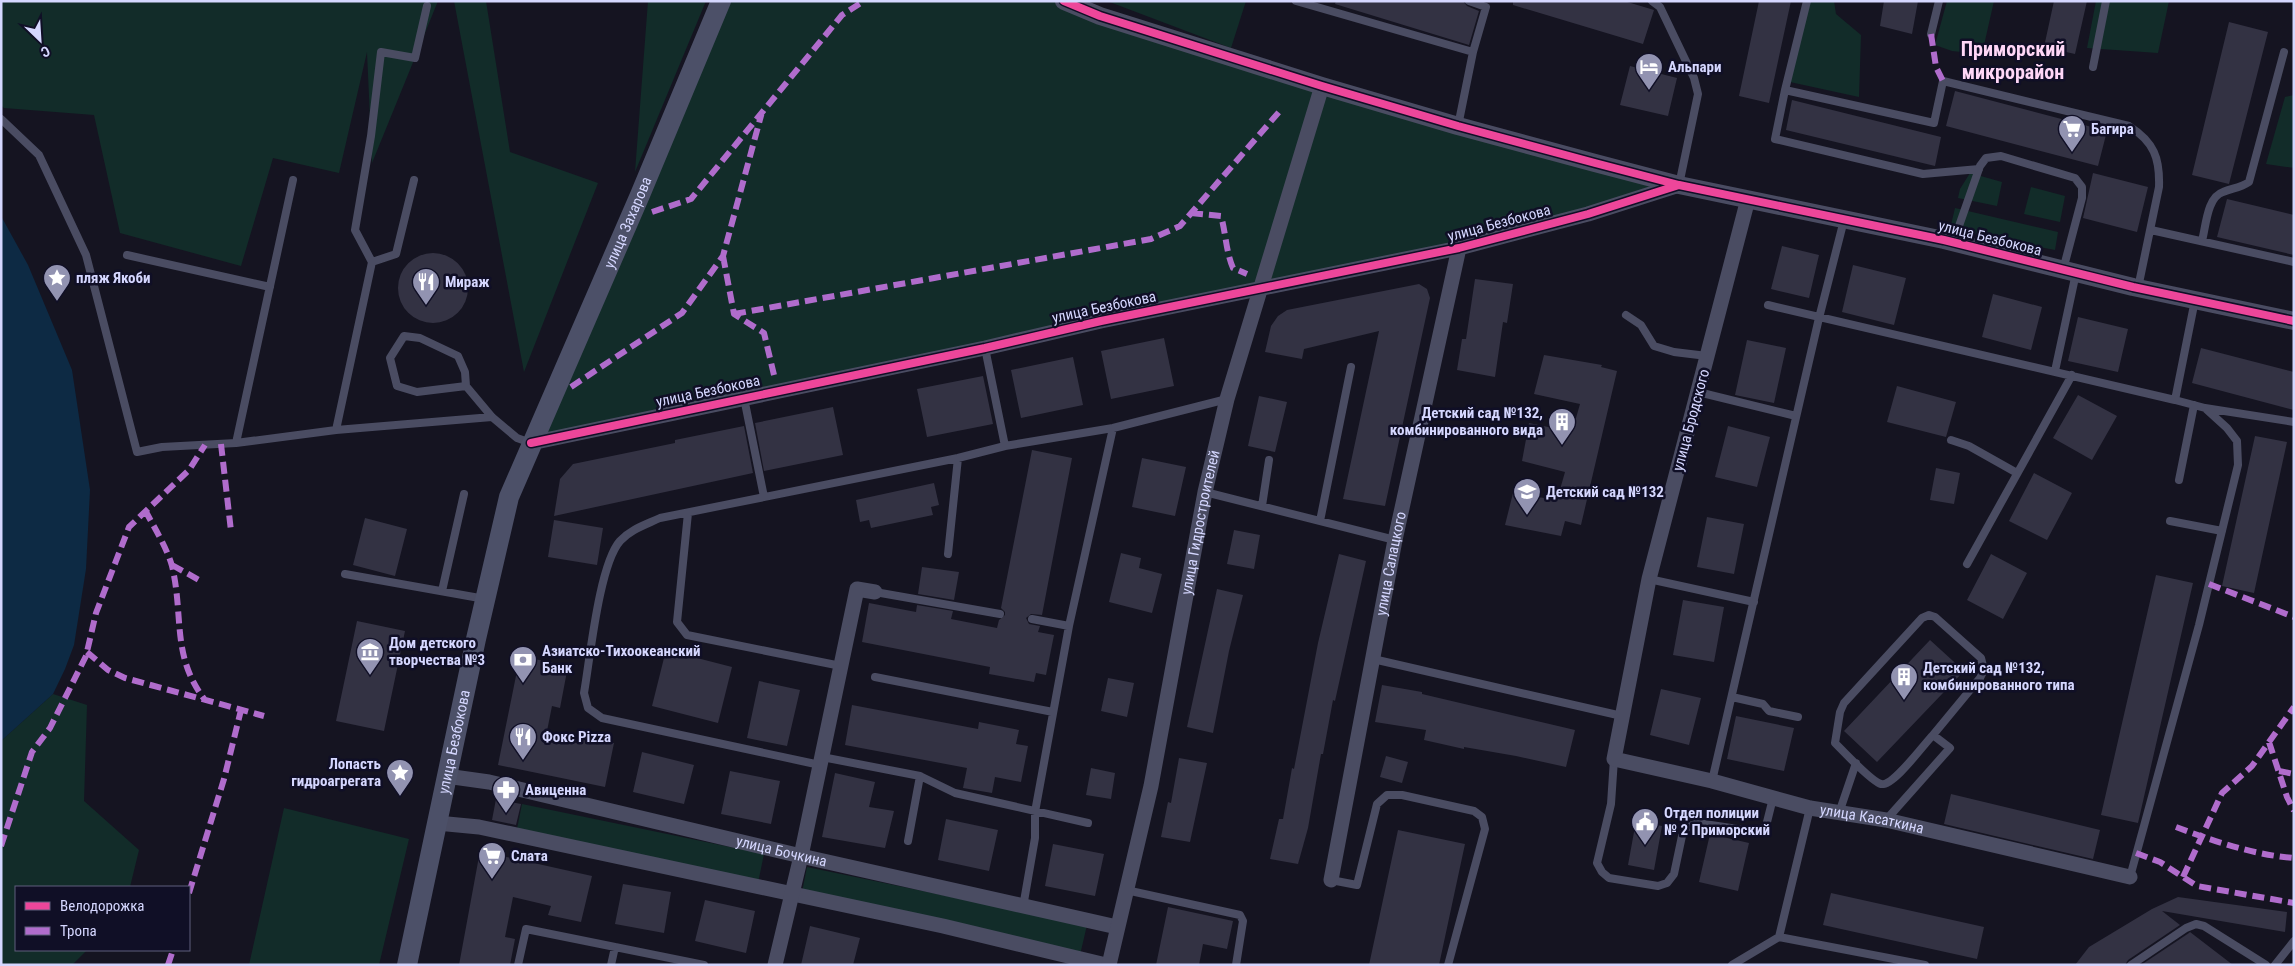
<svg xmlns="http://www.w3.org/2000/svg" width="2295" height="966" viewBox="0 0 2295 966" font-family="'Roboto Condensed',sans-serif">
<style>
.green{fill:#122c29}
.water{fill:#0d2a44}
.building{fill:#333243}
.lines{fill:none;stroke-linecap:round;stroke-linejoin:round}
.service{stroke:#4a4c62;stroke-width:8}
.minor{stroke:#4a4c62;stroke-width:15}
.tertiary{stroke:#4a4c62;stroke-width:18}
.secondary{stroke:#4c5068;stroke-width:20}
.quiet{stroke:#b06ccc;stroke-width:6;stroke-dasharray:12 6;stroke-linecap:butt}
.cycleway-casing{stroke:#100f26;stroke-width:11}
.cycleway{stroke:#ed469a;stroke-width:8}
.labels{text-anchor:middle;dominant-baseline:central;stroke-width:5;stroke-linejoin:round;paint-order:stroke}
.poi-label{font-size:15px;font-weight:bold;fill:#d5d7ff;stroke:#100f26;text-anchor:start}
.street-label{font-size:15px;fill:#d5d7ff;stroke:#100f26}
.district-label{font-size:20px;font-weight:bold;fill:#ffd7f7;stroke:#100f26}
</style>
<rect width="100%" height="100%" fill="#151421"/>
<path class="green" d="M1,1H438L372,163L367,52L339,173L273,158L241,266L120,233L94,115L4,108L1,105Z
M454,1H486L510,152L598,183L524,372Z
M648,1H706L635,172Z
M721,1H1064L1679,185L1588,214L531,443Z
M1107,1H1246L1231,48Z
M1805,1H1834L1836,14L1861,35L1859,97L1790,82Z
M1947,1H1994L1982,54L1952,51L1935,45Z
M2096,1H2169L2158,53L2087,48Z
M2294,95V168L2266,164L2285,97Z
M1970,173L2002,182L1997,206L1958,198L1960,189Z
M2031,187L2065,196L2060,222L2024,214Z
M1955,208L2058,232L2055,250L1950,229Z
M53,694L87,705L84,801L139,850L130,887H16V950H87L72,965H1V741Z
M522,804L764,854L758,883L516,834Z
M284,808L409,839L379,965H249Z
M807,867L1087,925L1080,955L801,897Z"/>
<path class="water" d="M1,216L28,265L72,370L90,490L86,569L74,645L65,669L53,694L1,741Z"/>
<path class="building" d="M1336,1H1463L1467,6L1479,11L1469,45L1335,4Z
M1513,1H1624L1654,10L1643,44L1513,5Z
M1759,1H1791L1769,103L1739,96Z
M1884,1H1918L1912,34L1880,26Z
M2054,1H2087L2075,54L2044,47Z
M2229,22L2268,32L2229,184L2192,175Z
M1630,66L1677,78L1668,116L1620,105Z
M1955,91L2107,131L2098,166L1946,126Z
M1792,100L1941,137L1935,166L1786,130Z
M2093,173L2148,187L2137,232L2083,218Z
M2227,199L2294,215V255L2217,237Z
M1782,246L1819,255L1809,298L1771,289Z
M398 288a35 35 0 1 1 70 0a35 35 0 1 1-70 0Z
M1853,265L1906,278L1894,325L1842,312Z
M1475,279L1513,284L1507,323L1503,322L1495,377L1457,370L1462,339H1466Z
M1419,284L1427,289L1430,298L1385,506L1343,499L1379,331L1304,349L1302,359L1265,352L1271,326L1278,316L1287,310Z
M1993,294L2042,307L2031,350L1982,337Z
M2078,317L2128,329L2118,372L2068,361Z
M1164,338L1174,386L1111,399L1101,351Z
M1747,340L1786,348L1774,403L1735,395Z
M2201,348L2294,372V410L2192,383Z
M1544,355L1602,365L1601,367L1617,371L1581,525L1565,521L1561,536L1505,525L1513,493L1557,500L1565,472L1522,461L1529,423L1572,432L1580,404L1534,394Z
M1073,357L1083,405L1021,418L1011,370Z
M983,376L993,424L927,437L917,389Z
M1897,386L1956,402L1946,437L1887,422Z
M2078,395L2117,416L2092,460L2053,438Z
M1259,396L1287,402L1275,452L1248,446Z
M833,407L843,455L764,471L755,423Z
M744,426L753,473L554,516L560,479L573,464L675,443V440Z
M1728,426L1770,437L1757,487L1715,477Z
M2255,436L2287,442L2254,593L2222,586Z
M1032,450L1072,458L1042,615L1031,614L1026,618L1029,624L1040,626L1038,632L1054,635L1046,675L1036,673L1034,682L989,674L990,667L862,642L869,603L916,612L917,605L953,611L951,619L997,628L999,620L1005,615V612L1001,608Z
M1142,458L1186,467L1175,516L1132,507Z
M1936,468L1960,473L1954,504L1930,500Z
M2034,473L2072,493L2047,540L2009,521Z
M934,483L939,505L931,507L933,515L871,528L869,520L860,522L856,500Z
M1707,517L1744,524L1734,574L1697,567Z
M365,518L407,529L395,576L353,565Z
M554,520L603,528L597,565L548,557Z
M1234,530L1260,535L1254,569L1227,564Z
M1121,553L1141,558L1139,568L1162,574L1152,613L1109,602Z
M1339,554L1366,561L1335,701L1333,700L1323,754H1321L1308,828L1298,864L1270,859L1279,819H1283L1292,768L1294,769L1318,643Z
M1991,554L2027,573L2003,619L1967,600Z
M922,567L959,572L954,600L918,594Z
M2156,575L2193,583L2138,823L2101,815Z
M1217,589L1243,595L1229,651L1213,733L1187,727Z
M1683,600L1724,607L1714,662L1673,655Z
M357,621L405,631L384,731L336,721Z
M1930,640L1964,671L1877,762L1844,731Z
M666,650L732,667L718,723L652,706Z
M520,656L568,666L560,708L552,706L546,736L577,743L579,736L614,743L605,787L498,765Z
M1108,678L1134,683L1127,717L1101,711Z
M759,681L800,690L787,746L747,738Z
M1382,685L1422,692V694L1575,730L1566,767L1516,756L1464,747V749L1424,740L1426,730L1375,722Z
M1661,689L1701,698L1689,745L1650,735Z
M852,705L978,729L979,722L1019,730L1016,744L1028,746L1021,782L995,777L992,793L963,788L967,768L845,745Z
M1736,716L1794,728L1784,771L1727,759Z
M642,752L694,765L684,804L633,792Z
M1386,756L1408,762L1402,783L1380,777Z
M1179,758L1207,763L1190,842L1161,837L1168,802L1171,803Z
M1091,768L1115,773L1111,799L1086,795Z
M730,771L780,781L771,824L721,814Z
M835,773L875,782L869,807L894,811L885,848L822,837Z
M1951,794L2100,830L2093,859L1944,824Z
M496,799L521,804L516,825L492,820Z
M946,819L998,830L989,871L938,860Z
M1636,821L1662,826L1654,870L1628,865Z
M1398,830L1465,844L1439,965H1369Z
M1710,834L1749,843L1738,891L1699,882Z
M1053,844L1104,854L1095,896L1045,886Z
M480,851L592,876L581,922L548,915L551,906L513,897L505,937L515,939L510,965H459Z
M623,884L671,892L664,933L615,924Z
M1831,893L1984,927L1977,959L1823,925Z
M2178,897L2287,912L2285,932L2162,911L2180,925L2128,960L2125,965H2075L2089,947L2152,909Z
M705,900L755,911L746,953L695,941Z
M1168,907L1233,921L1227,949L1203,944L1199,965H1156Z
M810,926L860,938L853,965H801Z
M2190,932L2233,965H2141L2189,933Z"/>
<g class="lines">
<path class="service" d="M1296,1L1473,52
M1652,1L1660,7L1694,78L1698,94L1679,185
M1931,34L1939,1
M2093,67L2106,1
M1785,90L1807,1
M1,119L39,155L86,255L137,452L162,447L236,443L336,430L492,417
M1458,126L1473,52L1486,7L1469,1
M1979,169L1923,174L1775,139L1785,90L1934,123L1943,81L2129,126C2154,142 2160,158 2159,187L2138,288
M2151,230L2294,262
M2202,241C2206,226 2207,197 2223,192C2233,188 2240,188 2249,182L2284,52
M1953,243L1980,166L1986,158L2001,156L2075,178L2082,187V198L2063,270
M127,255L270,287
M372,262L396,254L414,180
M1768,305L2175,400L2195,300
M1626,315L1641,325L1654,346L1674,352L1707,356
M985,348L1005,446
M2055,371L2076,273
M466,386L417,392L397,386L390,358L404,336L420,338L458,356L465,372L466,386L492,417L517,438L531,443
M1698,392L1796,416
M744,398L764,497
M2205,408L2294,422
M336,430L372,262L355,230L371,136L381,52L415,58L427,6
M1951,440L1969,446L2017,473
M236,443L293,180
M2179,480L2194,405
M1205,492L1395,540
M1262,506L1269,460
M688,513L677,622L687,635L841,666
M1320,521L1351,367
M2170,521L2222,531
M948,554L958,458
M1967,564L2072,375
M345,574L485,599
M1649,579L1754,602
M442,591L464,494
M875,592L1000,614
M1032,619L1069,626
M1373,659L1622,716
M875,677L1053,712
M1732,697L1763,704L1769,711L1798,717
M822,757L920,776L955,793L1088,823
M1614,759L1611,804L1597,863L1602,872L1609,878L1658,886L1667,883L1674,874L1682,836L1687,827L1698,823L1757,832L1766,826L1773,798
M820,765L602,718L588,708L584,693C590,659 599,565 620,541C631,529 645,525 660,518L958,458L1005,446L1113,428L1227,399
M1712,781L1819,318L1844,220
M1839,813L1856,763
M1886,820L1950,748L1933,735L1980,678L1984,670L1981,658L1935,617L1929,615L1922,618L1844,703L1840,712L1835,743C1843,751 1872,782 1881,784C1893,787 1924,744 1933,735
M908,841L920,776
M2130,877L2199,625L2238,465L2237,441L2227,428L2205,408L2175,400
M1331,880L1357,885L1377,804L1387,795H1402L1474,811L1482,817L1485,829L1448,965
M1126,890L1240,915L1243,921L1236,965
M1023,907L1035,838V812L1069,626L1113,428
M1779,937L1925,965
M518,965L526,929L704,965
M611,965L615,947
M1732,965L1779,937L1810,808
M2131,965L2186,928L2196,924L2204,926L2266,965
M2275,965L2294,941"/>
<g class="minor">
<path id="s1" d="M1748,199L1649,579L1614,759L1712,781L1810,808L1886,820L2130,877"/>
<path d="M531,443L985,348L1101,321L1459,248L1588,214L1679,185"/>
<path id="s2" d="M446,776L489,782L801,856L1117,927"/>
<path d="M437,823L479,827L943,926L1106,965"/>
<path id="s3" d="M1331,880L1395,540L1459,248"/>
<path d="M775,965L801,856L857,589L875,592"/>
<path id="s4" d="M1109,965L1151,786L1205,492L1227,399L1322,86"/>
</g>
<path class="tertiary" d="M1064,1L1100,16L1322,86L1458,126L1595,163L1679,185L1944,240L2133,287L2294,321"/>
<path class="secondary" id="s5" d="M407,965L476,639L509,497L640,195L721,1"/>
<path class="quiet" d="M1931,34L1936,67L1943,81
M652,212L691,199L842,15L864,1
M1191,213L1221,216C1226,234 1226,252 1233,268L1247,274
M723,256L734,314L764,333L774,375
M734,314L1151,239L1180,226L1279,112
M571,387L682,313L723,256L762,112
M221,444L231,531
M145,510C154,527 167,548 172,566C184,616 171,656 205,700
M172,565L199,580
M2209,584L2294,617
M87,652L108,670L125,678L264,716
M2269,742L2287,797L2294,811
M2279,771L2294,774
M2176,827C2213,841 2254,855 2294,858
M1,846L32,752L50,728L86,656L96,613L129,527L189,470L205,445
M2136,853L2160,862L2197,886L2294,903
M2183,877L2222,793L2252,766L2294,707
M189,893L224,779L241,710
M168,965L173,950"/>
<defs>
<path id="cycleway" d="M1064,1L1100,16L1322,86L1458,126L1595,163L1679,185L1944,240L2133,287L2294,321
M531,443L985,348L1101,321L1459,248L1588,214L1679,185"/>
</defs>
<use href="#cycleway" class="cycleway-casing"/>
<use href="#cycleway" class="cycleway"/>
</g>
<defs>
<symbol id="hotel-pin" viewBox="-11 -11 22 30"><path d="M0 17L-7.5 6A9.5 9.5 0 1 1 7.5 6Z" fill="#9293b1" stroke="#100f26"/><path d="M-6-4.5h1.5V1H6V5H4.5V3h-9V5H-6ZM-4 0a1.8 1.8 0 1 1 3.6 0ZM.5 0V-2.5h3Q6-2.5 6 0Z" fill="#fff"/></symbol>
<symbol id="supermarket-pin" viewBox="-11 -11 22 30"><path d="M0 17L-7.5 6A9.5 9.5 0 1 1 7.5 6Z" fill="#9293b1" stroke="#100f26"/><path d="M-6-5.5h2.5l.6 2H6L4.5 2H-2.5L-4.4-4H-6ZM-1.5 3.2a1.3 1.3 0 1 0 .1 0ZM3 3.2a1.3 1.3 0 1 0 .1 0Z" fill="#fff"/></symbol>
<symbol id="sight-pin" viewBox="-11 -11 22 30"><path d="M0 17L-7.5 6A9.5 9.5 0 1 1 7.5 6Z" fill="#9293b1" stroke="#100f26"/><path d="M0-6L1.8-2.2L6-1.7L2.9 1.2L3.7 5.4L0 3.3L-3.7 5.4L-2.9 1.2L-6-1.7L-1.8-2.2Z" fill="#fff"/></symbol>
<symbol id="restaurant-pin" viewBox="-11 -11 22 30"><path d="M0 17L-7.5 6A9.5 9.5 0 1 1 7.5 6Z" fill="#9293b1" stroke="#100f26"/><path d="M-5-6h1v4h1v-4h1v4h1v-4h1v5L-1.5 .5V6h-2V.5L-5-1ZM5-6V6H3V1.5H1.5Q1.5-4 5-6Z" fill="#fff"/></symbol>
<symbol id="building-pin" viewBox="-11 -11 22 30"><path d="M0 17L-7.5 6A9.5 9.5 0 1 1 7.5 6Z" fill="#9293b1" stroke="#100f26"/><path d="M-4-6H4V6H1V3H-1V6H-4ZM-2.5-4.3h1.7v1.8h-1.7ZM.8-4.3h1.7v1.8H.8ZM-2.5-1h1.7V.8h-1.7ZM.8-1h1.7V.8H.8Z" fill="#fff"/></symbol>
<symbol id="school-pin" viewBox="-11 -11 22 30"><path d="M0 17L-7.5 6A9.5 9.5 0 1 1 7.5 6Z" fill="#9293b1" stroke="#100f26"/><path d="M0-5L7-2L0 1L-7-2ZM-4 1L0 2.5L4 1V4Q0 6-4 4Z" fill="#fff"/></symbol>
<symbol id="museum-pin" viewBox="-11 -11 22 30"><path d="M0 17L-7.5 6A9.5 9.5 0 1 1 7.5 6Z" fill="#9293b1" stroke="#100f26"/><path d="M0-6L6-3V-2H-6V-3ZM-5-1h2V3h-2ZM-1-1h2V3h-2ZM3-1h2V3H3ZM-6 4H6V6H-6Z" fill="#fff"/></symbol>
<symbol id="bank-pin" viewBox="-11 -11 22 30"><path d="M0 17L-7.5 6A9.5 9.5 0 1 1 7.5 6Z" fill="#9293b1" stroke="#100f26"/><path d="M-6-4H6V4H-6ZM0-2.3a2.3 2.3 0 1 0 0 4.6a2.3 2.3 0 1 0 0-4.6Z" fill="#fff"/></symbol>
<symbol id="pharmacy-pin" viewBox="-11 -11 22 30"><path d="M0 17L-7.5 6A9.5 9.5 0 1 1 7.5 6Z" fill="#9293b1" stroke="#100f26"/><path d="M-2-6h4v4h4v4h-4v4h-4v-4h-4v-4h4Z" fill="#fff"/></symbol>
<symbol id="civic-pin" viewBox="-11 -11 22 30"><path d="M0 17L-7.5 6A9.5 9.5 0 1 1 7.5 6Z" fill="#9293b1" stroke="#100f26"/><path d="M-.6-6.5H3V-4.5H.6V-3L4-1V1h2V6H-6V1h2V-1L-.6-3ZM-1.2 2.5V6h2.4V2.5Z" fill="#fff"/></symbol>
</defs>
<g fill-rule="evenodd">
<use href="#hotel-pin" x="1633" y="51" width="32" height="43"/>
<use href="#supermarket-pin" x="2056" y="113" width="32" height="43"/>
<use href="#sight-pin" x="41" y="262" width="32" height="43"/>
<use href="#restaurant-pin" x="410" y="266" width="32" height="43"/>
<use href="#building-pin" x="1546" y="406" width="32" height="43"/>
<use href="#school-pin" x="1511" y="476" width="32" height="43"/>
<use href="#museum-pin" x="354" y="636" width="32" height="43"/>
<use href="#bank-pin" x="507" y="644" width="32" height="43"/>
<use href="#building-pin" x="1888" y="661" width="32" height="43"/>
<use href="#restaurant-pin" x="507" y="721" width="32" height="43"/>
<use href="#sight-pin" x="384" y="757" width="32" height="43"/>
<use href="#pharmacy-pin" x="490" y="774" width="32" height="43"/>
<use href="#civic-pin" x="1629" y="806" width="32" height="43"/>
<use href="#supermarket-pin" x="476" y="840" width="32" height="43"/>
</g>
<g class="labels">
<g class="poi-label">
<text x="1668" y="67">Альпари</text>
<text x="2091" y="129">Багира</text>
<text x="76" y="278">пляж Якоби</text>
<text x="445" y="282">Мираж</text>
<text x="1543" y="413" text-anchor="end">Детский сад №132,<tspan x="1543" dy="17">комбинированного вида</tspan></text>
<text x="1546" y="492">Детский сад №132</text>
<text x="389" y="643">Дом детского<tspan x="389" dy="17">творчества №3</tspan></text>
<text x="542" y="651">Азиатско-Тихоокеанский<tspan x="542" dy="17">Банк</tspan></text>
<text x="1923" y="668">Детский сад №132,<tspan x="1923" dy="17">комбинированного типа</tspan></text>
<text x="542" y="737">Фокс Pizza</text>
<text x="381" y="764" text-anchor="end">Лопасть<tspan x="381" dy="17">гидроагрегата</tspan></text>
<text x="525" y="790">Авиценна</text>
<text x="1664" y="813">Отдел полиции<tspan x="1664" dy="17">№ 2 Приморский</tspan></text>
<text x="511" y="856">Слата</text>
</g>
<g class="street-label">
<text stroke="none"><textPath href="#s5" startOffset="778">улица Захарова</textPath></text>
<text transform="translate(1499 223) rotate(-15)">улица Безбокова</text>
<text transform="translate(1990 238) rotate(14)">улица Безбокова</text>
<text transform="translate(1104 307) rotate(-12)">улица Безбокова</text>
<text transform="translate(708 391) rotate(-12)">улица Безбокова</text>
<text transform="translate(1691 420) rotate(-75)">улица Бродского</text>
<text stroke="none"><textPath href="#s4" startOffset="452">улица Гидростроителей</textPath></text>
<text stroke="none"><textPath href="#s3" startOffset="322">улица Салацкого</textPath></text>
<text stroke="none"><textPath href="#s5" startOffset="228">улица Безбокова</textPath></text>
<text stroke="none"><textPath href="#s1" startOffset="841">улица Касаткина</textPath></text>
<text stroke="none"><textPath href="#s2" startOffset="344">улица Бочкина</textPath></text>
</g>
<g class="district-label">
<text x="2013" y="49">Приморский<tspan x="2013" dy="23">микрорайон</tspan></text>
</g>
</g>
<rect width="2295" height="966" fill="none" stroke="#d5d7ff" stroke-width="5"/>
<rect x="15" y="886" width="175" height="65" fill="#100f26" stroke="#5f5f7d"/>
<rect x="25" y="902" width="25" height="8" fill="#ed469a" stroke="#5f5f7d"/>
<text x="60" y="911" font-size="15" fill="#d5d7ff">Велодорожка</text>
<rect x="25" y="927" width="25" height="8" fill="#b06ccc" stroke="#5f5f7d"/>
<text x="60" y="936" font-size="15" fill="#d5d7ff">Тропа</text>
<g transform="translate(40 40) rotate(155)" stroke="#100f26" stroke-width="4" paint-order="stroke">
<path d="M0-4L9 19L0 12L-9 19Z" fill="#d5d7ff"/>
<text y="-8" font-size="14" font-weight="bold" text-anchor="middle" fill="#d5d7ff">С</text>
</g>
</svg>
